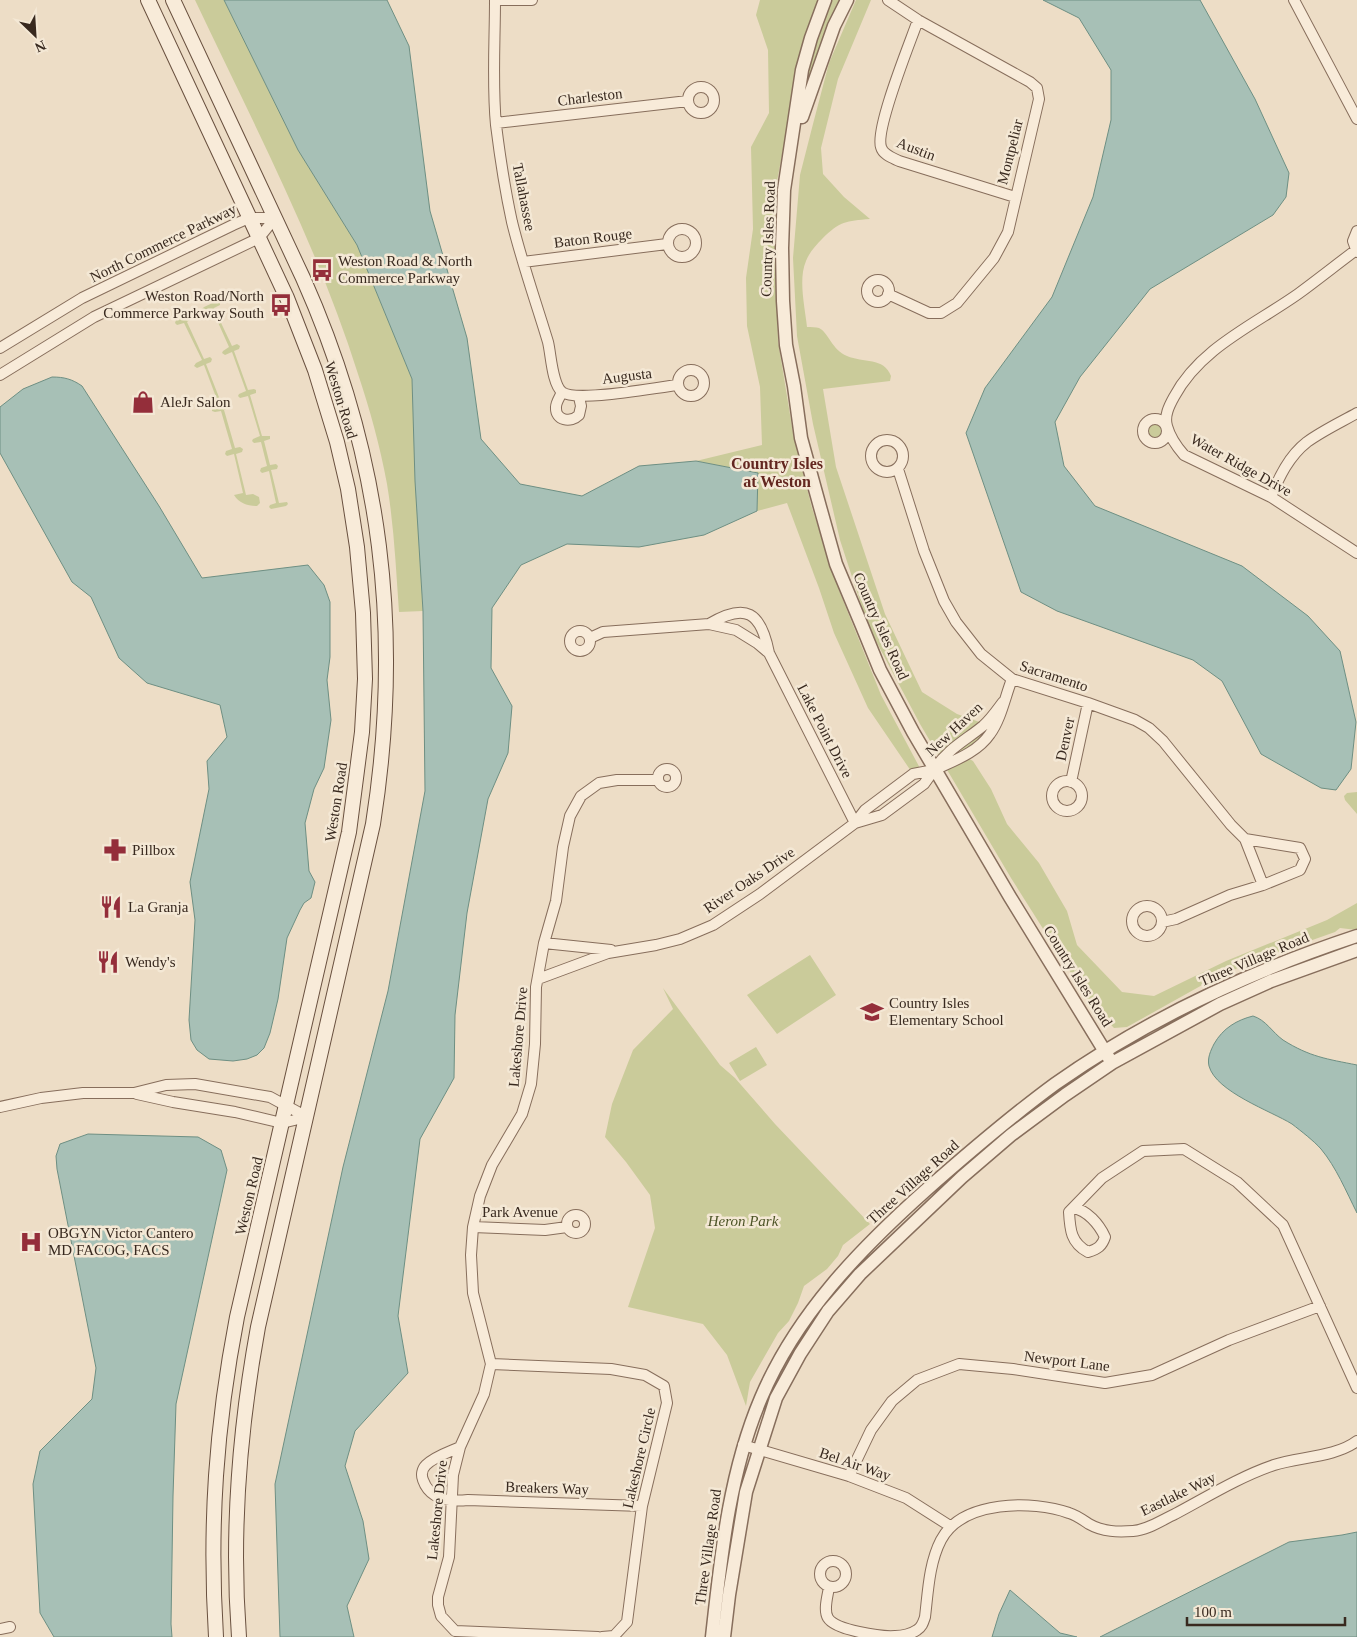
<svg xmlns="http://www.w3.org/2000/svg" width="1357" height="1637" viewBox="0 0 1357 1637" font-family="'Times New Roman',serif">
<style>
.green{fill:#cacb9a}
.water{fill:#a7c0b6;stroke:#6e8f83}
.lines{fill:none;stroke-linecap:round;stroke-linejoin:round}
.minor-casing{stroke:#876e5c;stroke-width:12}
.tertiary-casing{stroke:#876e5c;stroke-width:15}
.secondary-casing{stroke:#69503f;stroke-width:16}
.minor{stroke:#f8ebd9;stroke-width:10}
.tertiary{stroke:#f8ebd9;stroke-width:12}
.secondary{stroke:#f8ebd9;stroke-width:14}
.labels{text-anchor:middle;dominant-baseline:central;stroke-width:5;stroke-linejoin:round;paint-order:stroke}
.street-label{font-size:15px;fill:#38291f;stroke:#f4e8d5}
.poi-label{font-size:15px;fill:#38291f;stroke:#f4e8d5;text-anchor:start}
.park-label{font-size:15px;font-style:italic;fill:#4d5427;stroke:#f4e8d5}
.neighbourhood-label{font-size:16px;font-weight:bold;fill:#632720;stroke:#f4e8d5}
</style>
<rect width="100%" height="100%" fill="#edddc6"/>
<path class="green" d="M195,0H224L298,150L357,245L412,379L423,611L399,612C396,569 394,526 387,484C380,446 370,410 358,374C317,244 253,123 195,0Z
M760,0H847L816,73L790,113L774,197L778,341L793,433L812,508L839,590L881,695L922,772L913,774L868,708L834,633L819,588L787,503L757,511L758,473L696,461L762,445L760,387L747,326L746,278L753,229L751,147L769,113L768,50L756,15Z
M856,0H871L838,79L821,148L823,174L844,197L870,219C846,221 840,221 822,239C816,245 809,253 806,261C798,279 805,308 807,327C811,327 816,327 819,328C828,332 832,350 847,356C863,363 884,357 891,376L890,381L823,389L836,467L885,614L922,692L957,714L985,724L993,722L990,735L964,756L973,761L991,789L1007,824L1039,863L1067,911L1077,945L1122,992L1154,996L1226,961L1327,920L1357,903V930L1340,928L1335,932L1256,960L1213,979L1127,1027L1114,1028L1090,1003L1011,878L920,724L868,626L840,540L813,424L797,336L793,258L800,175L813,124L829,63Z
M217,301L220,302V305L214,308L232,346L237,344L240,346L239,349L234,351L248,390L254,389L256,390V393L250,395L262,436H270V439L264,441L270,465L276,464L278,466L277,469L271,470L279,503L287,502L288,504L286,506L271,509L269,507L270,505L276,503L269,471L262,473L260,471L261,468L267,466L261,442L254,443L252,441L253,439L260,436L248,396L240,398L238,396L239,394L246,391L232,352L225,355L222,353L223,351L229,347L212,309L205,311L202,309L204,307Z
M190,315L193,316L192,318L187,322L204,359L210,357L212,359L211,362L206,364L222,405L228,403L230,405L229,408L224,410L235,448L240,447L243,449L242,452L236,454L246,495L253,494L259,497L260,503L257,506C247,506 239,503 234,495L243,493L234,454L227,456L225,454L226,451L232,449L221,411L215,412L212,411V408L219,405L204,365L197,368L194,366L196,363L202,360L184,323L177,325L175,323L176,320Z
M1143 431a12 12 0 1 1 24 0a12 12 0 1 1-24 0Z
M1357,792V814L1345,800L1344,796L1347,793Z
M810,955L836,995L777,1034L747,995Z
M663,988L720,1065L735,1078L775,1124L870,1224L843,1245L838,1256L827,1269L804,1286L798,1303L789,1321L778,1333L750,1382L746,1406L727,1355L703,1324L628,1307L655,1228L650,1195L626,1162L605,1137L612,1104L633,1050L673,1009Z
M756,1047L767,1065L740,1081L729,1063Z"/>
<path class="water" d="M224,0H387L409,46L430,211L467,338L481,439L520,484L582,496L639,466L696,461L758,473L757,511L704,535L639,547L567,544L521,565L492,608L491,668L512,706L508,753L488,799L467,913L455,1015L454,1078L420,1139L398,1316L408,1373L355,1431L345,1466L363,1521L369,1559L347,1606L354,1637H280L275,1484L343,1167L388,991L425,791L423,611L415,481L412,379L357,245L298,150Z
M1043,0H1200L1255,99L1289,173L1286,197L1273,215L1150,289L1080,377L1055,422L1064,466L1095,506L1242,566L1308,616L1340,651L1356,722L1351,769L1336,790L1321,788L1261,754L1222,681L1193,660L1057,611L1021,592L966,433L985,388L1052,297L1093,197L1111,120V70L1079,18Z
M52,377C64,377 72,379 82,386L159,506L202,578L308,565L324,585L330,602V657L327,680L331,720L324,768L314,789L305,823L309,871L315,882L311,898L304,903L300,910L287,938L278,999L270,1033L264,1048L257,1055L247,1059L233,1061L209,1059L197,1050L191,1040L189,1020L195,920L190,882L209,789L207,761L227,737L220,705L147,683L119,658L91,597L72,582L0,453V407L23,389Z
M1253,1016C1266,1020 1272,1032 1283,1040C1310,1057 1327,1059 1357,1065V1213C1346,1191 1336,1167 1321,1149C1314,1141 1301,1131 1292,1124C1271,1111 1216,1092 1209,1066C1207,1058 1211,1050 1214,1044C1223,1028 1237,1020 1253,1016Z
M88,1134L198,1137L221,1150L227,1170L176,1404L173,1496L171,1624L172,1637H54L40,1613L33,1484L40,1451L92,1399L96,1368L57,1169L56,1156L60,1144Z
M1357,1532V1637H1100L1289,1542L1342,1535Z
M1010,1590L1060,1633L1077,1637H992L999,1614Z"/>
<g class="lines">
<defs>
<path id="minor" d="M495,0C495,41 492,84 496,125C500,157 505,190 512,222C522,263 536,302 548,342C551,354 552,384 562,392C577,403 657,387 678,385
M499,0H532
M888,0L918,20L1030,82L1037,88L1039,99L1008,232L994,258L957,303L941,313H929L888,294
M1294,0L1357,119
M918,20C910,43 875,128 881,147C883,155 893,158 899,161L1015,197
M688 100a13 13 0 1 1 26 0a13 13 0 1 1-26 0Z
M496,123L688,101
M668 243a14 14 0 1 1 28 0a14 14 0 1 1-28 0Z
M1357,231L1353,241L1357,252
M1356,250C1336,265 1317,280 1298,294C1254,325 1200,348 1174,397C1169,406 1164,416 1167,426C1170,437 1177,447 1184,455L1271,497L1357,553
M523,262L667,244
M867 291a11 11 0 1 1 22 0a11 11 0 1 1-22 0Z
M0,348L82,298L233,225L249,218H275
M678 383a13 13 0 1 1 26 0a13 13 0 1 1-26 0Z
M0,375L94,317L259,238L275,218
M562,392C560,397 556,402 556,407C555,421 571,423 579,415L581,406L579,397
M1143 431a12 12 0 1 1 24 0a12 12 0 1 1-24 0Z
M871 456a16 16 0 1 1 32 0a16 16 0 1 1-32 0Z
M898,469L924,551L944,601L956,622L981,654L1012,679L1088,703L1135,720L1149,728L1163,741L1231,825L1245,839L1263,885L1230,895L1176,919L1162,922
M1271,497C1279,477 1289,456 1307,442C1322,431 1341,422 1357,413
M709,624C746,602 761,612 769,653
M570 641a10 10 0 1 1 20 0a10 10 0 1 1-20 0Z
M590,638L603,632L709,624L736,630L757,643L769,653L855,823
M1003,702C997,710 991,719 983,726C966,740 946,750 934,770C953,761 977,753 990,734C1001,719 1005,697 1012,679
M658 778a9 9 0 1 1 18 0a9 9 0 1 1-18 0Z
M1052 796a15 15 0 1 1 30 0a15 15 0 1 1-30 0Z
M1071,782L1088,703
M1245,839L1300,848L1305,859L1300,870L1263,885
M1132 921a15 15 0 1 1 30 0a15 15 0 1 1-30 0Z
M544,943L611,950
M538,979L608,953L656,945L680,939L713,925L760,894L855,823L865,810L913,774L934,770L924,784L882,815L855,823
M137,1094L173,1102L235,1112L282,1123L307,1117
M0,1107L41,1098L83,1093H134L166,1085L195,1084L270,1097L307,1117
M1073,1208C1087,1210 1099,1224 1105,1237C1102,1246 1098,1249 1088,1252C1071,1243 1070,1230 1069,1212L1102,1178L1143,1151L1184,1149L1237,1182L1283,1225L1357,1388
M567 1224a9 9 0 1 1 18 0a9 9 0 1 1-18 0Z
M473,1227L545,1230L567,1227
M491,1364L611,1369L645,1375L664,1386L667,1403L642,1506L627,1622L614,1636L602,1637
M743,1445L849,1476L906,1498L950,1526
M460,1447C449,1452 435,1456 426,1465C422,1469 421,1475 423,1480C430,1500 449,1502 468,1500L642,1506
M849,1476L871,1430L892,1401L917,1380L959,1364L1013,1369L1105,1383L1152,1375L1229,1340L1320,1306
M820 1574a13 13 0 1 1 26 0a13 13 0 1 1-26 0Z
M829,1587C828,1595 823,1610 828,1618C835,1630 881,1637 895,1636C902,1636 911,1634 917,1630C922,1627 923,1623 925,1617C928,1592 929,1563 941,1540C962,1500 1033,1500 1069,1513C1076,1515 1083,1520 1089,1524C1103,1532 1118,1532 1133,1531C1148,1530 1162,1520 1175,1514C1207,1497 1239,1477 1274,1465C1299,1457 1336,1457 1357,1441
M0,1629L10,1627
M598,1637L455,1631L441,1616L438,1605V1597L449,1557L453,1475L460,1447L484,1394L491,1364L473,1293L471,1255L473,1227L480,1196L492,1165L522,1114L531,1084L535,1044L536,987L544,943L556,901L563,847L570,816L581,796L599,783L617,780H658"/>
<path id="tertiary" d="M825,0L811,38L802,70L784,190L782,248L783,301L786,345L794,386L801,438L820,507L836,564L862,626L880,670L913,732L1010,897L1112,1063
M802,117L834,26L847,0
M712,1637C721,1556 729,1473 761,1398C796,1315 859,1250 925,1191C967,1154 1010,1117 1055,1084C1146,1020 1251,971 1357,936
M724,1637L729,1595L746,1492L776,1398L800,1354L828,1311L860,1274L962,1177L1011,1135L1065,1095L1112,1063L1220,1004L1271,981L1357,950"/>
<path id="secondary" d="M148,0L287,298L315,370L337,442L348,489L357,547L363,613L365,679L362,732L349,832L237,1317C216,1426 209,1525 216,1637
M173,0L303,278C382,455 403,633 373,824L258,1327C239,1431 231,1532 239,1637"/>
</defs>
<use href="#minor" class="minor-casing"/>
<use href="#tertiary" class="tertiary-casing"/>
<use href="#secondary" class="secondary-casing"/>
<use href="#minor" class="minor"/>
<use href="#tertiary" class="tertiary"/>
<use href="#secondary" class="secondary"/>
</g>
<defs>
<symbol id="bus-bare" viewBox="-9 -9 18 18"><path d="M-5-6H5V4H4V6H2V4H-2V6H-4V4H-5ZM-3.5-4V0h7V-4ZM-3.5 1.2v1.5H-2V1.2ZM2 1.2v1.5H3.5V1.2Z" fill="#942e3a" stroke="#f4e8d5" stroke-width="2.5" paint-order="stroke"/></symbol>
<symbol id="shop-bare" viewBox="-9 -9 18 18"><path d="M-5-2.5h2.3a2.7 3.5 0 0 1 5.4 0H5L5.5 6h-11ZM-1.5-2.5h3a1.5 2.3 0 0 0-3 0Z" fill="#942e3a" stroke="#f4e8d5" stroke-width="2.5" paint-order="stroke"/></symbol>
<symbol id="pharmacy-bare" viewBox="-9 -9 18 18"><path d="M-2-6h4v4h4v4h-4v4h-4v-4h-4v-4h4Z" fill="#942e3a" stroke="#f4e8d5" stroke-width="2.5" paint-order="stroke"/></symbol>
<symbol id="restaurant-bare" viewBox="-9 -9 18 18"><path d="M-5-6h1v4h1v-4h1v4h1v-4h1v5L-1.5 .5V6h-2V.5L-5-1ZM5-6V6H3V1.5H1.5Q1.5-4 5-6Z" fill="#942e3a" stroke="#f4e8d5" stroke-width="2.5" paint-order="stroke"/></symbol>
<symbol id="school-bare" viewBox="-9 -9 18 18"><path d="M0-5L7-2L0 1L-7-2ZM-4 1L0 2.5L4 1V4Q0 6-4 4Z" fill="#942e3a" stroke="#f4e8d5" stroke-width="2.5" paint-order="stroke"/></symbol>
<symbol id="hospital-bare" viewBox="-9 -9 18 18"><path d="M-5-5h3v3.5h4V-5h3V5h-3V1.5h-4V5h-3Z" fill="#942e3a" stroke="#f4e8d5" stroke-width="2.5" paint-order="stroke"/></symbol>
</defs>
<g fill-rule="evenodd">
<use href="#bus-bare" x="306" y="254" width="32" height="32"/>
<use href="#bus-bare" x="265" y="289" width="32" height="32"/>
<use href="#shop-bare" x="127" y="386" width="32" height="32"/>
<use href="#pharmacy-bare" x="99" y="834" width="32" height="32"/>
<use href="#restaurant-bare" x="95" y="891" width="32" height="32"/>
<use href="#restaurant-bare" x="92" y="946" width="32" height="32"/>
<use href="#school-bare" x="856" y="996" width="32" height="32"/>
<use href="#hospital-bare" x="15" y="1226" width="32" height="32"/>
</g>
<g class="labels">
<g class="street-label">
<text transform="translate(590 97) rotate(-7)">Charleston</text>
<text transform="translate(916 149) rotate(21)">Austin</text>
<text transform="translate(1010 152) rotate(-76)">Montpeliar</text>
<text transform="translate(524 197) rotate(79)">Tallahassee</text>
<text transform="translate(593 238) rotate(-7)">Baton Rouge</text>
<text transform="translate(768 239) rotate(-88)">Country Isles Road</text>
<text transform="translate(163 243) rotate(-26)">North Commerce Parkway</text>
<text transform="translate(627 376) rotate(-7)">Augusta</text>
<text transform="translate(341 400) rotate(73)">Weston Road</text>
<text transform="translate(1241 465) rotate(29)">Water Ridge Drive</text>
<text transform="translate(881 626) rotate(66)">Country Isles Road</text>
<text transform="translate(1054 676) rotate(18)">Sacramento</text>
<text transform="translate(954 729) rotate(-43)">New Haven</text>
<text transform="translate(825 731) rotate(63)">Lake Point Drive</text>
<text transform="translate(1065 739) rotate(-78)">Denver</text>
<text transform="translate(336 802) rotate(-81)">Weston Road</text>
<text transform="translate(749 880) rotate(-34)">River Oaks Drive</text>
<text transform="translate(1254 959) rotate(-23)">Three Village Road</text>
<text transform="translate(1078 976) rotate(58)">Country Isles Road</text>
<text transform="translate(518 1037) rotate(-85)">Lakeshore Drive</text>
<text transform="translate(913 1182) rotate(-42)">Three Village Road</text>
<text transform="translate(249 1196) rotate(-77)">Weston Road</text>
<text x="520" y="1212">Park Avenue</text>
<text transform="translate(1067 1361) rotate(7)">Newport Lane</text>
<text transform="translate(639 1458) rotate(-77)">Lakeshore Circle</text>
<text transform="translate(855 1464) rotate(19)">Bel Air Way</text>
<text transform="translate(547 1488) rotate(2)">Breakers Way</text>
<text transform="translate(1178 1494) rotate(-26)">Eastlake Way</text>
<text transform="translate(437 1510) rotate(-84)">Lakeshore Drive</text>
<text transform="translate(708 1547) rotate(-82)">Three Village Road</text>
</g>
<g class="poi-label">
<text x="338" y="261">Weston Road &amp; North<tspan x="338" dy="17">Commerce Parkway</tspan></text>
<text x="264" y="296" text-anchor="end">Weston Road/North<tspan x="264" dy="17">Commerce Parkway South</tspan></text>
<text x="160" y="402">AleJr Salon</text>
<text x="132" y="850">Pillbox</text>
<text x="128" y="907">La Granja</text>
<text x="125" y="962">Wendy's</text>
<text x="889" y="1003">Country Isles<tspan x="889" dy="17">Elementary School</tspan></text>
<text x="48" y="1233">OBGYN Victor Cantero<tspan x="48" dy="17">MD FACOG, FACS</tspan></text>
</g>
<g class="park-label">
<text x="743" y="1221">Heron Park</text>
</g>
<g class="neighbourhood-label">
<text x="777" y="463">Country Isles<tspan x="777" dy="18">at Weston</tspan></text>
</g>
</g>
<g transform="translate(35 35) rotate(155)" stroke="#f4e8d5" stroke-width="4" paint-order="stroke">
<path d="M0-4L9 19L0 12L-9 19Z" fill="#38291f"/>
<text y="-8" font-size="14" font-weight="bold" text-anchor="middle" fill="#38291f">N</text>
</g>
<path d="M1187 1617v8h158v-8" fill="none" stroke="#38291f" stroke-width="2.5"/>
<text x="1194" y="1617" font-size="15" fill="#38291f" stroke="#f4e8d5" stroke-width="4" paint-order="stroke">100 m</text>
</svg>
